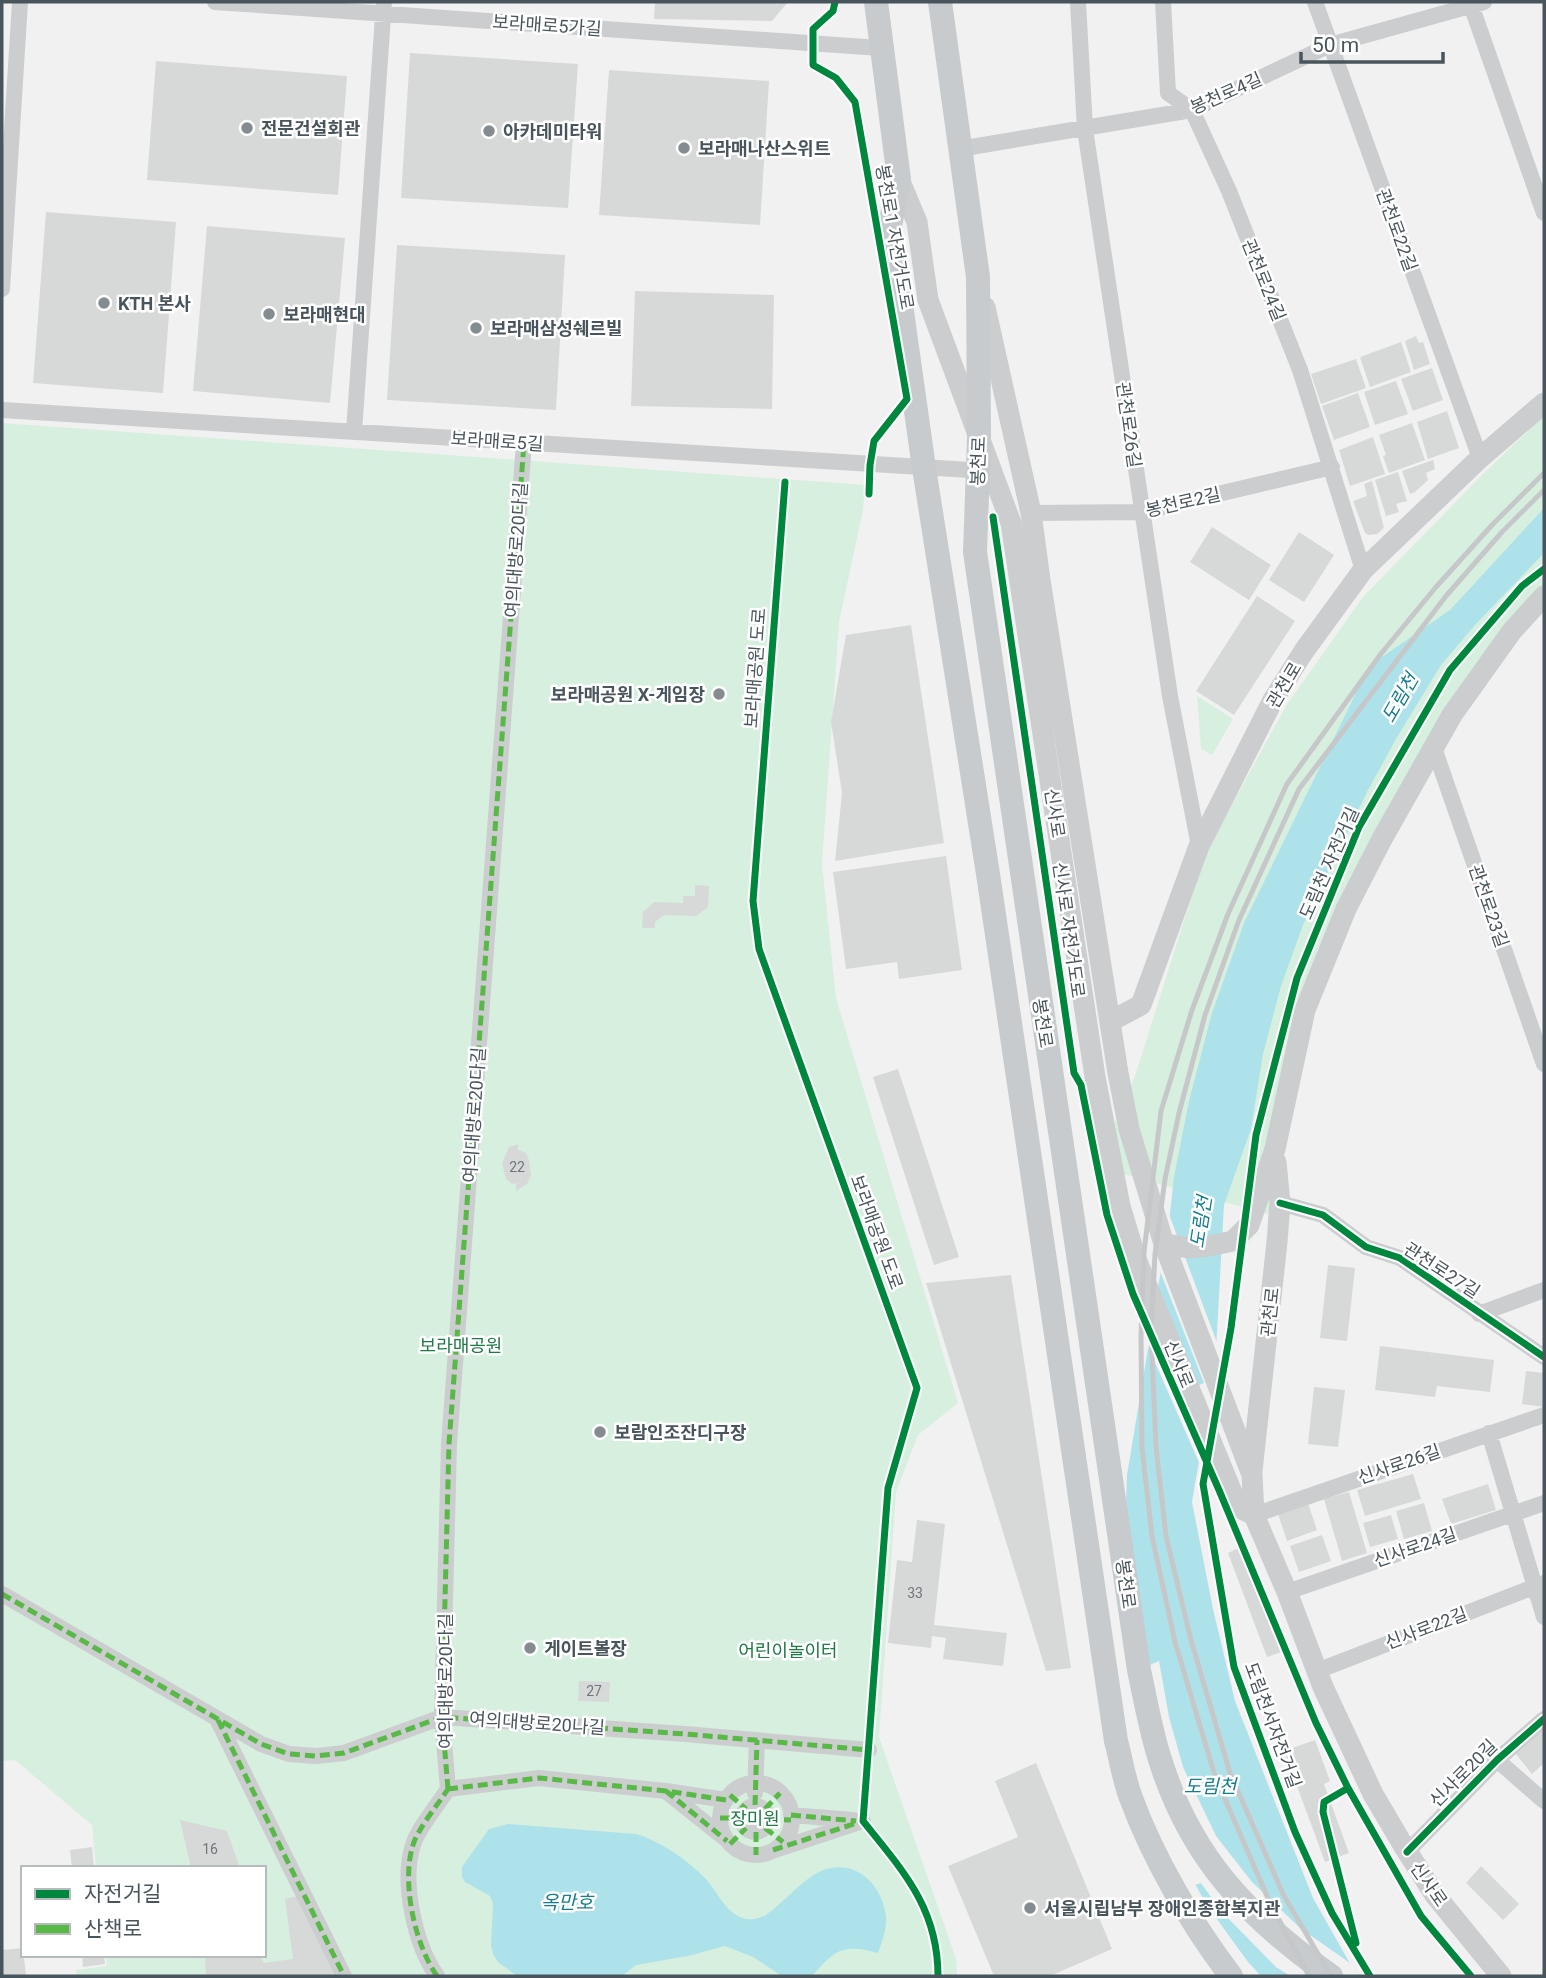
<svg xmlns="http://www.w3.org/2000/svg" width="1546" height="1978" viewBox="0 0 1546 1978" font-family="Roboto,'Noto Sans KR',sans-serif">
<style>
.green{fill:#d7efde}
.water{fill:#aee2ea}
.pier{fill:#f1f1f1}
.building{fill:#d7d9d9}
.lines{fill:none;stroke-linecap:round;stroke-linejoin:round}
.street{stroke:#cbcdcf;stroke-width:16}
.secondary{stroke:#cbcdcf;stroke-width:21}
.primary{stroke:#c7cbcd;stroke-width:24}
.rail{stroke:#c6c7c9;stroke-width:5}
.quiet{stroke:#58b947;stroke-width:5;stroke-dasharray:10 5;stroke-linecap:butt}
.cycleway-casing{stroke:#fff;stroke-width:11}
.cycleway{stroke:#00873e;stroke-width:7}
.poi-dot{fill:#848c90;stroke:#fff;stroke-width:2.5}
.labels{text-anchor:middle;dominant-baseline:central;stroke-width:5;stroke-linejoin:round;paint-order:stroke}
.number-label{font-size:14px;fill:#6e777c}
.street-label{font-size:18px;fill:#49555c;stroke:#fff}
.poi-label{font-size:18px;font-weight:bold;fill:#49555c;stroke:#fff;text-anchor:start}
.park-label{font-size:18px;fill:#1d7b44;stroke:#fff}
.water-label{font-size:19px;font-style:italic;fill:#147e8e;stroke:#fff}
</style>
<rect width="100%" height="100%" fill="#f1f1f1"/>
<path class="green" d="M1544,416V590L1498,640L1301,1004L1271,1215L1120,1173L1115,1122L1135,1076L1205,854L1286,706L1363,597L1485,472Z
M2,423L865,485L863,510L839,622L822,864L836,998L958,1403L918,1435L896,1492L879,1737L956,1959L957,1976H77L76,1970L107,1966L106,1955H264V1868H96L92,1825L15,1760L2,1761Z
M1197,696L1233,719L1212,755L1201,749Z"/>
<path class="water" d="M1544,508V553L1475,625L1441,665L1396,739L1367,792L1303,925L1281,986L1263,1054L1251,1129L1224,1205L1215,1368L1192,1502L1213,1609L1235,1701L1313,1898L1357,1976H1261L1248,1962L1206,1904L1177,1851L1124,1557L1127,1475L1169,1222L1174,1177L1189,1101L1212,1013L1244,923L1369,666L1450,610Z
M508,1824L636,1834C660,1841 686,1859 704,1877C716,1889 724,1910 740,1917C749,1921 758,1919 766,1915C783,1903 803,1879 821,1871C855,1857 882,1884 886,1916C887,1929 882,1941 878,1953C842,1943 835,1950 812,1976H782L753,1957L725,1946L688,1956L636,1965L622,1976H517L498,1962L493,1954L491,1946L493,1904L490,1896L465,1882L462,1877V1867L489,1829Z"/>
<path class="pier" d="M1167,1209L1219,1348L1218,1369L1201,1467L1146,1342L1154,1289L1197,1386L1204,1383L1158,1266Z
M1159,1661L1169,1717L1183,1767L1216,1836L1252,1882L1300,1928L1357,1968L1361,1976H1290L1276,1967L1221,1911L1201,1883L1192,1886L1174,1852L1150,1795L1135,1736L1125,1676Z"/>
<path class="building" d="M655,2H788L772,21L654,19Z
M410,53L578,64L568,208L401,198Z
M156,61L347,76L338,195L147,180Z
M609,70L769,81L760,225L599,215Z
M46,212L176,222L163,393L33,383Z
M207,226L345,238L330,403L193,391Z
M397,245L565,255L556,410L387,400Z
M635,291L774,295L772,409L631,406Z
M1416,336L1419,343L1423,342L1430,364L1414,370L1405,341Z
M1401,342L1411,372L1370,387L1360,357Z
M1356,359L1366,388L1321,404L1311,374Z
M1432,368L1443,400L1413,411L1401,379Z
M1396,381L1408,414L1375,425L1364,392Z
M1358,393L1370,427L1334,440L1322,406Z
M1447,411L1459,448L1428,459L1417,422Z
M1412,423L1425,460L1389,473L1383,456L1386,455L1379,435Z
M1373,437L1385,474L1350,486L1339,450Z
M1433,460L1435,469L1426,473L1428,480L1415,492L1410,494L1402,471Z
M1398,472L1407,501L1396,504L1399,512L1386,516L1375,480Z
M1372,481L1384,528L1377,534L1368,535L1365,533L1353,501L1367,496L1364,484Z
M1212,527L1271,565L1249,600L1190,562Z
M1299,532L1334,555L1304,602L1269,580Z
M1257,596L1295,621L1234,715L1196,691Z
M911,625L944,843L835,861L842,793L831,722L846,635Z
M946,856L962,970L899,979L897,962L846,969L833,872Z
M695,885L709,886L708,907L696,916L664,915L655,922V928H642L643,912L654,902L683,903V896H695Z
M898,1069L959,1257L934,1265L873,1077Z
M519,1144L517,1149L526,1153L529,1160L531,1175L527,1184L516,1191V1183L512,1184L506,1179L502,1163L509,1147Z
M1328,1265L1355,1268L1347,1341L1320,1338Z
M1011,1275L1071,1668L1046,1671L926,1283Z
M1380,1346L1494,1360L1490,1392L1437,1386L1435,1397L1375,1390Z
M1526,1371L1544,1373V1407L1522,1404Z
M1314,1387L1345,1390L1338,1447L1308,1444Z
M1413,1474L1421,1499L1365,1516L1357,1490Z
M1488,1484L1496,1510L1451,1524L1442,1499Z
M1349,1492L1367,1553L1342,1561L1324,1499Z
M1308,1503L1317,1530L1287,1541L1278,1514Z
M1424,1503L1432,1531L1404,1539L1396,1511Z
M1391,1515L1398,1539L1370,1547L1363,1523Z
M917,1520L945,1524L934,1625L1007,1633L1003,1666L943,1659L946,1638L932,1636L931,1648L888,1643L897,1560L912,1562Z
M1322,1535L1331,1561L1299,1572L1290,1546Z
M1241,1547L1281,1652L1267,1657L1228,1553Z
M579,1681L610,1682L609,1702L578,1701Z
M1542,1731L1544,1733V1763L1532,1774L1515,1753Z
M1315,1740L1330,1781L1324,1784L1349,1853L1325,1862L1284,1751Z
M1036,1763L1112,1949L1050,1976H994L948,1866L1018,1837L995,1781Z
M180,1820L227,1831L240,1868H191Z
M92,1847L94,1868H72L70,1850Z
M1481,1866L1519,1904L1503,1920L1466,1883Z
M297,1896L335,1976H206L205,1955H259L264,1963L293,1959L285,1899Z
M23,1948L26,1976H2V1950Z
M82,1955H104L105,1964L83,1967Z"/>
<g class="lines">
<path class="street" d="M215,2L880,48
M1078,2L1085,129L1170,696L1199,846
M1163,2L1168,93L1192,110L1229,191L1300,370L1363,570
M1315,2L1480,458
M1470,2L1544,213
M959,149L1192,110L1330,45L1484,2
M2,289L20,2
M2,410L986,471
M354,432L384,2
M1031,513L1142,512L1332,467
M1434,748L1544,1064
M1280,1203L1323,1215L1366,1247L1400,1258L1544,1357
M1479,1314L1544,1290
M1489,1433L1544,1617
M1254,1515L1544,1415
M1287,1592L1544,1503
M2,1594L261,1744L289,1754L316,1756L344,1753L442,1717L685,1734L869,1750
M1317,1671L1544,1583
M218,1721L344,1976
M1497,1760L1544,1801
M720 1819a36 36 0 1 1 72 0a36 36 0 1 1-72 0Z
M448,1789L442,1717L449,1444L524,443
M448,1789L539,1778L666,1791L726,1800
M668,1793L727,1840
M755,1793L757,1740
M742 1819a13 13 0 1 1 26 0a13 13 0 1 1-26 0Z
M791,1815L853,1820
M775,1850L863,1821
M1407,1852L1497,1760L1544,1719
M437,1976C415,1945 401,1882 413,1845C417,1830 439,1803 448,1789"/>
<path class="secondary" d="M899,179L917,222L928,300L1011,523L1095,1077L1120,1206L1136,1259L1238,1507L1254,1515
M985,307L1031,513L1040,580L1118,1073L1129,1129L1164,1244L1252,1475L1254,1515L1287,1592L1323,1687L1373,1794L1403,1845L1435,1895L1501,1976
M1111,1021L1141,1005L1199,846L1273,700L1304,651L1363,570L1480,458L1544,403
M1164,1244L1190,1248L1209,1246L1233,1241L1249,1225L1275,1149L1305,1010L1346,909L1382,839L1452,715L1512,631L1544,596
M1252,1471L1277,1242L1280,1203L1276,1162"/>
<path class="primary" d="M876,2L899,179L890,226L924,468L988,874L1116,1741C1121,1759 1124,1780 1131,1798C1153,1858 1192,1925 1231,1976
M940,2L978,277L979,438L975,552L1139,1670C1145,1698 1150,1726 1158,1753C1188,1855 1247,1917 1331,1976"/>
<path class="rail" d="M1309,1976L1270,1903L1215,1776L1175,1642L1152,1536L1142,1448L1141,1336L1144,1252L1161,1111L1192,1010L1228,914L1287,784L1380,655L1436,587L1493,524L1544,473
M1331,1976L1284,1896L1230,1773L1191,1640L1166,1536L1156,1447L1151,1331L1155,1254L1165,1179L1179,1113L1205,1015L1239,920L1299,789L1446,596L1502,532L1544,490"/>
<path class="quiet" d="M2,1594L261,1744L289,1754L316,1756L344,1753L442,1717L685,1734L869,1750
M218,1720L344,1976
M448,1789L442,1717L449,1444L524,443
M448,1789L539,1778L666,1791L726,1800
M666,1791L727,1841
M730,1795L746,1809
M755,1805L757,1740
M765,1809L780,1793
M791,1815L856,1821
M720,1818H742
M769,1819L791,1820
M765,1828L783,1842
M756,1832V1855
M730,1844L746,1828
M773,1850L863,1821
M437,1976C415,1945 401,1882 413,1845C417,1830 439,1803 448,1789"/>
<defs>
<path id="cycleway" d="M835,2L833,11L813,29V65L836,78L855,102L907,399L874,441L870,465L869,494
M785,482L753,901L759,949L917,1388L888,1488L863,1821C903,1871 938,1908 938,1976
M993,517L1074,1073L1081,1085L1107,1215L1133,1294L1219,1490L1316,1723L1348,1788L1421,1916L1471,1976
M1280,1203L1323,1215L1366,1247L1400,1258L1544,1357
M1348,1788L1324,1802L1323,1812L1356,1943
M1407,1852L1497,1760L1544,1719
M1370,1976L1332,1913L1295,1832L1234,1667L1203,1484L1231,1328L1256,1135L1297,978L1359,827L1450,670L1522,586L1544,569"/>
</defs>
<use href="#cycleway" class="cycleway-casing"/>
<use href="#cycleway" class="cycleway"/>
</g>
<g class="poi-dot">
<circle cx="247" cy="128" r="7"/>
<circle cx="489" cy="131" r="7"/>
<circle cx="684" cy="148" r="7"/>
<circle cx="104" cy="303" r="7"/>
<circle cx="269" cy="314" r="7"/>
<circle cx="476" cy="328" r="7"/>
<circle cx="719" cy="694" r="7"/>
<circle cx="600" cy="1432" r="7"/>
<circle cx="530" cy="1648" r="7"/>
<circle cx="1030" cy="1908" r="7"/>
</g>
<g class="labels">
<g class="number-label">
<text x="517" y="1167">22</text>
<text x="915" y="1593">33</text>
<text x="594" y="1691">27</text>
<text x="210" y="1849">16</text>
</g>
<g class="street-label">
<text transform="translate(547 25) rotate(4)">보라매로5가길</text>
<text transform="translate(1226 93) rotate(-24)">봉천로4길</text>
<text transform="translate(1397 230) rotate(70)">관천로22길</text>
<text transform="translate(895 237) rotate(80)">봉천로1 자전거도로</text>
<text transform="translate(1264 280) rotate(68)">관천로24길</text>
<text transform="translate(1129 425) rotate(82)">관천로26길</text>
<text transform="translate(497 441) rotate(4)">보라매로5길</text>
<text transform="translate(978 461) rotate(-88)">봉천로</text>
<text transform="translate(1183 502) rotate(-13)">봉천로2길</text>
<text transform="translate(516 550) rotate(-86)">여의대방로20다길</text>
<text transform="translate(755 668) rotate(-86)">보라매공원 도로</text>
<text transform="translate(1284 685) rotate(-59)">관천로</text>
<text transform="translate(1055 813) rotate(81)">신사로</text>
<text transform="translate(1329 863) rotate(-66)">도림천 자전거길</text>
<text transform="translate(1489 906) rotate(71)">관천로23길</text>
<text transform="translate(1069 930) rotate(82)">신사로 자전거도로</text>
<text transform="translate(1043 1023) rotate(81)">봉천로</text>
<text transform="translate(474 1115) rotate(-86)">여의대방로20다길</text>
<text transform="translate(877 1232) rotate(70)">보라매공원 도로</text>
<text transform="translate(1442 1270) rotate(33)">관천로27길</text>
<text transform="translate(1270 1312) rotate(-84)">관천로</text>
<text transform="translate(1179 1364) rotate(68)">신사로</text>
<text transform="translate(1399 1464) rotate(-19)">신사로26길</text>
<text transform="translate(1415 1547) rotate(-19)">신사로24길</text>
<text transform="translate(1126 1584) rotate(82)">봉천로</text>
<text transform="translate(1426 1628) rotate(-21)">신사로22길</text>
<text transform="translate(445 1681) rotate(-90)">여의대방로20다길</text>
<text transform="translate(537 1723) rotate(4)">여의대방로20나길</text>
<text transform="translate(1273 1725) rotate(70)">도림천서자전거길</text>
<text transform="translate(1463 1773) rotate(-45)">신사로20길</text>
<text transform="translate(1429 1884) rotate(55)">신사로</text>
</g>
<g class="poi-label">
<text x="261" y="128">전문건설회관</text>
<text x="503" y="131">아카데미타워</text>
<text x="698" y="148">보라매나산스위트</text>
<text x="118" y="303">KTH 본사</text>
<text x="283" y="314">보라매현대</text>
<text x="490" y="328">보라매삼성쉐르빌</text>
<text x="705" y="694" text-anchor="end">보라매공원 X-게임장</text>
<text x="614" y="1432">보람인조잔디구장</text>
<text x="544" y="1648">게이트볼장</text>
<text x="1044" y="1908">서울시립남부 장애인종합복지관</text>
</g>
<g class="park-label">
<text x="461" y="1345">보라매공원</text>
<text x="788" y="1650">어린이놀이터</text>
<text x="755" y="1818">장미원</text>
</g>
<g class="water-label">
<text transform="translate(1400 698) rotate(-60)">도림천</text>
<text transform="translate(1201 1222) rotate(-81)">도림천</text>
<text x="1210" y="1786">도림천</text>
<text x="567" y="1902">옥만호</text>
</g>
</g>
<rect width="1546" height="1978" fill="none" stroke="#49555c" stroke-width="7"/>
<rect x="21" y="1866" width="245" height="91" fill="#ffffff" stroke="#b6bbbe" stroke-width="2"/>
<rect x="35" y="1889" width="35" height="10" fill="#00873e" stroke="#b6bbbe" stroke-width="2"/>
<text x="84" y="1901" font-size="21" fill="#49555c">자전거길</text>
<rect x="35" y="1924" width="35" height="10" fill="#58b947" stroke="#b6bbbe" stroke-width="2"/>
<text x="84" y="1936" font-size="21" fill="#49555c">산책로</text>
<path d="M1301 52v10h142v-10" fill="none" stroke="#49555c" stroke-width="3.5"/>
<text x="1312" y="52" font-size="21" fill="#49555c" stroke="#ffffff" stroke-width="5" paint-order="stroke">50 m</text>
</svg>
